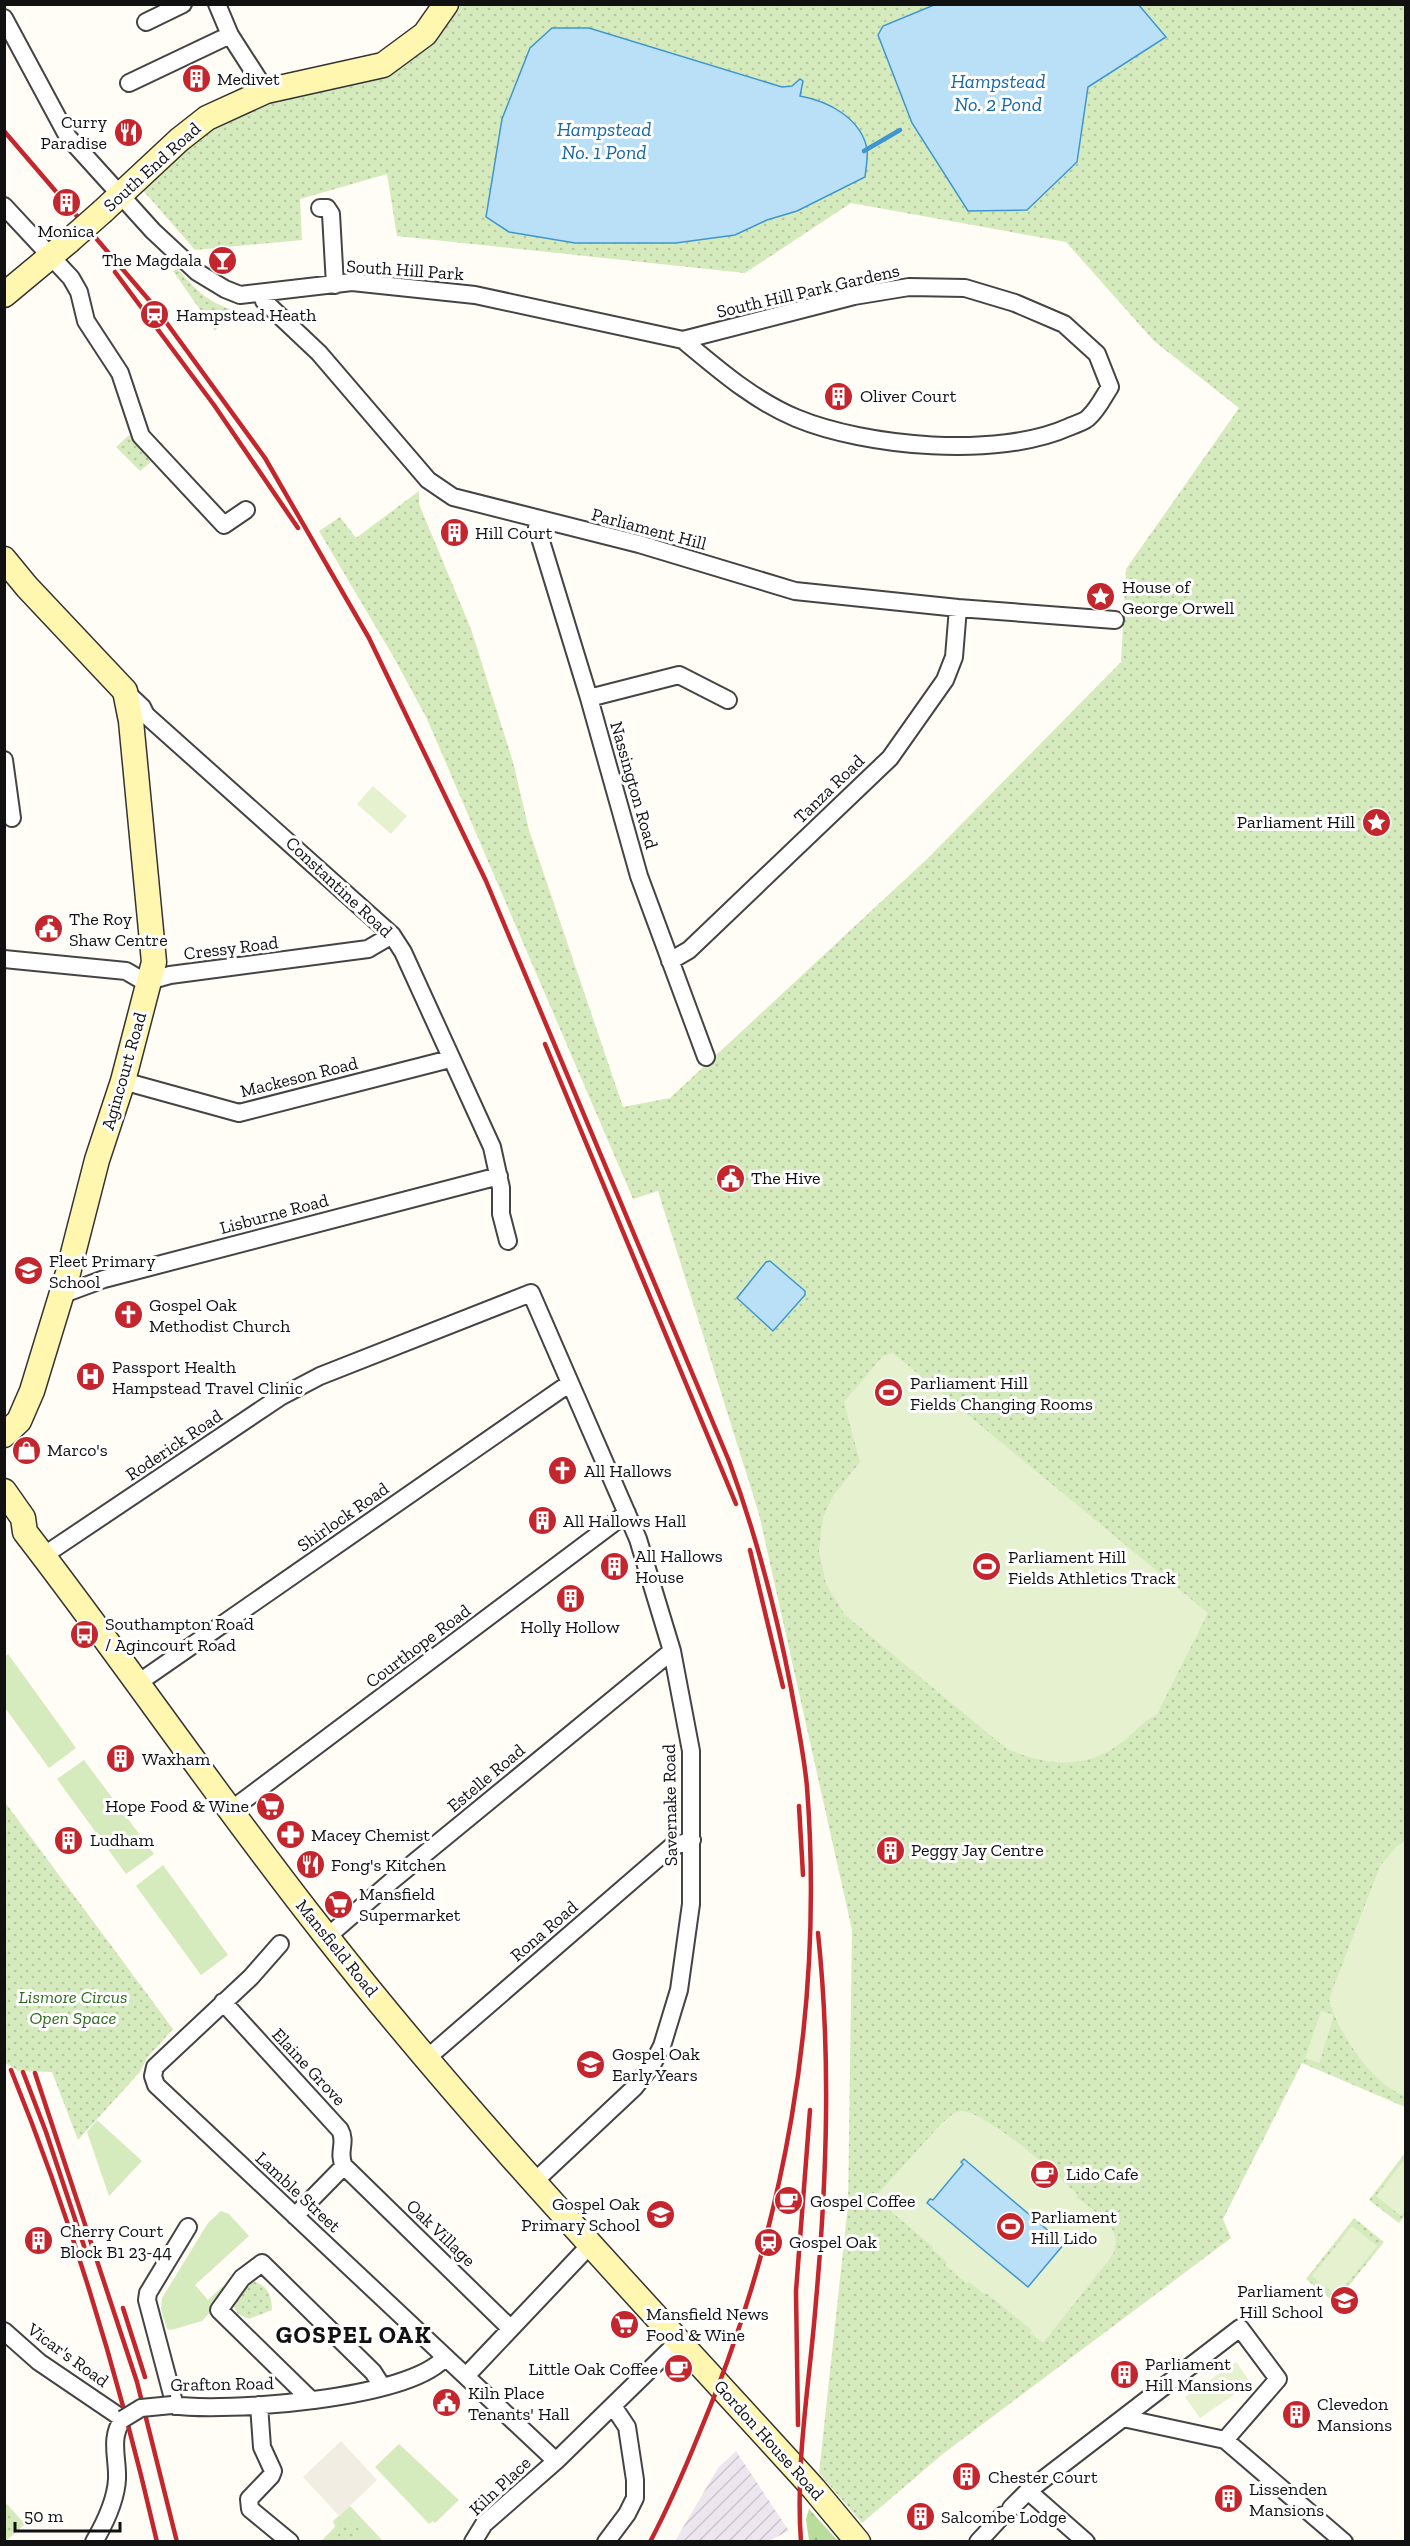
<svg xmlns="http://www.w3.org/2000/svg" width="1410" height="2546" viewBox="0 0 1410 2546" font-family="'Zilla Slab',serif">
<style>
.industrial{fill:url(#industrial-furrows)}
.grass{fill:#d5ebbd}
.forest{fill:url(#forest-firs)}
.park{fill:url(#park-dots)}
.pitch{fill:#e6f2cf}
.plaza{fill:#f1ede2}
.water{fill:#b9e0f7;stroke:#3f96cf;stroke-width:1.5}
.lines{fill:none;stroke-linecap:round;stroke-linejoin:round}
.stream{stroke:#3f96cf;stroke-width:4.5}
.street-casing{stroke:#444;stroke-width:20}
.secondary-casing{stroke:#333;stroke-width:27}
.street{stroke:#fff;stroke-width:16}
.secondary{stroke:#fff6b0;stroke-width:24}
.rail{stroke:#c4262e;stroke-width:4.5}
.street-bridge-casing{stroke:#444;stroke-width:20;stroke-linecap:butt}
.secondary-bridge-casing{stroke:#333;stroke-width:27;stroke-linecap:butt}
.street-bridge{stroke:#fff;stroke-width:16}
.secondary-bridge{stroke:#fff6b0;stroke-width:24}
.labels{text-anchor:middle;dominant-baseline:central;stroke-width:6;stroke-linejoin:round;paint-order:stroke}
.poi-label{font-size:18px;fill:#111;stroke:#fff;text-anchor:start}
.street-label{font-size:18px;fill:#111;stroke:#fff}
.park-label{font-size:18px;font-style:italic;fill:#2f6b1f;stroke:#fff}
.water-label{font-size:20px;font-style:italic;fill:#1768a6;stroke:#fff}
.district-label{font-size:24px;font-weight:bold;letter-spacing:1.5px;fill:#111;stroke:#fff}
</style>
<defs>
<pattern id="industrial-furrows" width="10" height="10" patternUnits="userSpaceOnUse" patternTransform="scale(1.5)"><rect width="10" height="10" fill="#eee6ef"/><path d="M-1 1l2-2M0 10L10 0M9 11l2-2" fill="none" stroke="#cbc4cc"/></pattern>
<pattern id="forest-firs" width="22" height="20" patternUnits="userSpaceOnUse" patternTransform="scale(1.5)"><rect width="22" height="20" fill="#b9dc9c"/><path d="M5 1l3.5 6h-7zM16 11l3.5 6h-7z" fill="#9ebc85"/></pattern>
<pattern id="park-dots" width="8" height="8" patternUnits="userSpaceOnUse" patternTransform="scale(1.5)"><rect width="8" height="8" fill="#d5ebbd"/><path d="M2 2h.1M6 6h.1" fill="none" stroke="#b6c8a1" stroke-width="1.8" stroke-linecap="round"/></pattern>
</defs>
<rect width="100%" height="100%" fill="#fffdf5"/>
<path class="industrial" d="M736,2451L789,2531L768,2541H675L718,2468Z"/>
<path class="grass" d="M8,1654L76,1748L49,1768L5,1708V1657Z
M84,1760L154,1854L126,1874L57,1779Z
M163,1865L228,1955L201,1975L136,1886Z
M97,2120L142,2161L109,2196L87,2132Z
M221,2211L229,2214L249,2236L195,2285L208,2300L223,2286L228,2293L202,2321L171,2330L167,2329L161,2309L162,2298L208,2223Z
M399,2444L459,2500L435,2523L433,2521L429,2524L375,2467Z
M350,2506L383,2541L320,2542L335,2527L333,2521Z"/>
<path class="forest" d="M809,2509L838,2541H809L806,2519Z"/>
<path class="park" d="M459,5H1405V2107L1302,2063L1223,2219L1231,2238L944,2453L862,2523L819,2473L848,2205L852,1930L759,1514L658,1191L633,1199L427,719L393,656L319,531L340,517L356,538L419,491V504L471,629L513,762L529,830L623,1107L670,1098L927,859L1121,662L1126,569L1239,408L1154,341L1066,242L851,203L745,273L397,236L387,174L300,199L302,240L195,250L141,188L212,125L438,33Z
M177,268C193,287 206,301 230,309L215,331L173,271Z
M129,435L151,462L140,471L116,447Z
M4,1801L173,2029L147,2058L140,2072L78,2140L52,2072L19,2071L5,2063Z
M1405,2153V2215L1399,2223L1369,2200Z
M1354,2218L1384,2242L1335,2303L1306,2279Z
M252,2281C267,2284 272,2296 272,2310L249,2319L238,2314L232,2303L243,2284Z
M4,2501L25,2524L5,2542L4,2541Z
M347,2522L364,2531L358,2541H337L340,2523Z"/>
<path class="pitch" d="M373,786L407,816L391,834L357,804Z
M893,1353L1208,1613L1157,1714C1142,1722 1134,1733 1121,1743C1084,1771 1047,1765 1007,1749L845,1615L826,1584L819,1551L823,1517L833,1496L860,1462L844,1402L883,1356Z
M1405,1841V2096C1373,2085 1337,2032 1329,1999L1380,1866L1397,1846Z
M1321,2011L1334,2015L1319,2063L1305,2058Z
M961,2111C989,2113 1055,2173 1078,2195L1076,2197C1095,2212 1127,2229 1112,2256L1043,2343L1030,2333L1032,2330L986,2293L984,2294L969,2282L967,2284L945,2265L947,2262L932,2249L933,2247L888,2209L885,2211L873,2199L941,2124L954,2113Z
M1405,2159V2210L1401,2216L1376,2196Z
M1352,2226L1377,2246L1337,2296L1312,2276Z
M1236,2362L1251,2383L1200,2418L1185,2397Z"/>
<path class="plaza" d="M341,2441L377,2480L339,2516L303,2477Z"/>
<path class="water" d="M1138,4L1166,37L1088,87L1077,162L1027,210L968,211L912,123L878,35L883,26L934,5Z
M552,28H589L782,87L792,86L800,79L803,81L800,96C828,101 861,118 867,149C868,158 866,168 865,177L797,211L767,220L735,235L676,243H575L509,232L486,217L502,119L530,48Z
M770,1261L805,1291V1295L773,1331L737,1298L766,1262Z
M964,2159L1064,2244L1028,2287L927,2203L930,2199L933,2200L963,2164L961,2162Z"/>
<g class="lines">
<path class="stream" d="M864,151L900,130"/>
<defs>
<path id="street" d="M217,4L230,35L266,91
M4,18L68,137L153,231L197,272L225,289L240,295L352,282L475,295L683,340L854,296L909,287L965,288L1015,303L1064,324L1097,354L1110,387C1104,396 1098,409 1089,417C1085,422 1075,424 1069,427C998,459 866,447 796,418C753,400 718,369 683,340
M146,22L183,4
M129,83L230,35
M4,206L71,278L79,292L86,321L120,373L141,436L224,525L246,510
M320,208H327L331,214L335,285
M262,294L264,301L319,353L428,480L453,497L639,544L795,591L958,608L1115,620
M538,520L537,528L589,698L639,876L706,1057
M125,691L142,707L146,715L392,935L403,952L492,1147L501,1188V1214L508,1241
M589,698L679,675L728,700
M4,760L12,818
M4,959L126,971L145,982L170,975L368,949L392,935
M670,961L689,950L890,758L945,680L954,657L958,608
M123,1081L239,1113L450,1059
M61,1295L104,1279L499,1176
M43,1556L280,1397L320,1376L531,1293L638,1539L672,1651L691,1751V1904L679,1990L662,2046L652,2065L634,2088L534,2182
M138,1683L570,1383
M231,1810L627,1513
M327,1937L394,1879L672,1651
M280,1944L251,1977L155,2067L153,2076L156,2085L556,2461
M223,2002L340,2130C347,2142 337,2153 344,2166L510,2328
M426,2059L671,1847L692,1840
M295,2216L344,2166
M4,2331L39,2362L123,2419C109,2438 118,2458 117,2479C116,2501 105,2523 94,2542
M466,2376L591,2244
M311,2400L219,2310L242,2278L262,2263L373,2372L382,2386
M172,2405C224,2413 412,2399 445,2357
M259,2405L262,2447L273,2471L271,2476L249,2499L250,2509L290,2542
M175,2406L147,2300L148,2293L188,2227
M1123,2418L1240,2328L1278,2379L1225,2440
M1028,2491L1086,2542
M1011,2508L1028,2491L1123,2418L1225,2440L1344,2542
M473,2542L484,2524L556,2461L680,2340
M606,2542L627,2514L635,2498V2480L627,2427L613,2406
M978,2542L1003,2515"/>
<path id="secondary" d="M103,211L179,140L207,118L266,91L383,65L425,34L446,4
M4,295L69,241
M4,559L27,587L125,691L131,721L154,962L123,1081L97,1160L68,1273L32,1391L19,1421L4,1435
M4,1491L23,1518L25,1532C127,1664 220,1802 323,1932C476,2127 648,2306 814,2489L858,2542"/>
</defs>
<use href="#street" class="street-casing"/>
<use href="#secondary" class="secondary-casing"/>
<use href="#street" class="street"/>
<use href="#secondary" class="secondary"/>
<path class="rail" d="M4,131L155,307L265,458L369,638L486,881L729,1461C756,1535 776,1610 791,1688C797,1721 804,1754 807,1787C824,2009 785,2230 699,2434C684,2471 669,2506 650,2542
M115,272L214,405L298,528
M545,1044L736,1504
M750,1550L783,1687
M799,1806L803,1875
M11,2070C73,2223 120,2381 157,2542
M23,2072L46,2132L86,2252
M35,2073L137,2382L177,2542
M123,2308L145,2377
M798,2425L796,2291L810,2110
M801,2542C795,2462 810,2380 816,2301C827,2178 831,2056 818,1933"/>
<defs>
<path id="street-bridge" d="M123,2419L141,2408L172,2405"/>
<path id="secondary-bridge" d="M69,241L103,211"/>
</defs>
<use href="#street-bridge" class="street-bridge-casing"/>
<use href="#secondary-bridge" class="secondary-bridge-casing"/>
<use href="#street-bridge" class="street-bridge"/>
<use href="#secondary-bridge" class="secondary-bridge"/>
</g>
<defs>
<symbol id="building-disc" viewBox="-11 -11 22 22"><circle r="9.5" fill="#c4262e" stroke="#fff"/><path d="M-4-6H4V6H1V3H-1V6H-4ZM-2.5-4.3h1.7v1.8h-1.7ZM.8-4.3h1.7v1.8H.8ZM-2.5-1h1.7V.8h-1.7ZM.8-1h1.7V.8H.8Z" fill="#fff"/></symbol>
<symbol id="restaurant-disc" viewBox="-11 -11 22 22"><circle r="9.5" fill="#c4262e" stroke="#fff"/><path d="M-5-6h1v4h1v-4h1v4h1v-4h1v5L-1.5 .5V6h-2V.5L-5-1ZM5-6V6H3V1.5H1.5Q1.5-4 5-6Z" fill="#fff"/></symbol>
<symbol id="bar-disc" viewBox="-11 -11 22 22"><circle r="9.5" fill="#c4262e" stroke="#fff"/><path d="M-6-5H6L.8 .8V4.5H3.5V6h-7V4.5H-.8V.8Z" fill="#fff"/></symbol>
<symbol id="station-disc" viewBox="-11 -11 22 22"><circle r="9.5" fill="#c4262e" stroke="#fff"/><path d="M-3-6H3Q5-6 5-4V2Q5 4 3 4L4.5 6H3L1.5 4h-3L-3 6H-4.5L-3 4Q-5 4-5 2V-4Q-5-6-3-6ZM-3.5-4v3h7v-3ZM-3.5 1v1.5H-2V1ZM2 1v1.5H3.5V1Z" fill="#fff"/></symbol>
<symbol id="sight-disc" viewBox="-11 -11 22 22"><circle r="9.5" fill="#c4262e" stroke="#fff"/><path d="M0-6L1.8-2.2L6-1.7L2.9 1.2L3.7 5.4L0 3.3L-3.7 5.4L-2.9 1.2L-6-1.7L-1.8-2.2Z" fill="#fff"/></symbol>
<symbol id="civic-disc" viewBox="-11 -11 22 22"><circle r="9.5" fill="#c4262e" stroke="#fff"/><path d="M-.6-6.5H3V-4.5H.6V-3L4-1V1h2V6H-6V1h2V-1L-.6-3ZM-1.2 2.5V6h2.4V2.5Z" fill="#fff"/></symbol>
<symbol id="school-disc" viewBox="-11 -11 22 22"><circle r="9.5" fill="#c4262e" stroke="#fff"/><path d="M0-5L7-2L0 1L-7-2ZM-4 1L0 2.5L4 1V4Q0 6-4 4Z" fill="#fff"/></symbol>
<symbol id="church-disc" viewBox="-11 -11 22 22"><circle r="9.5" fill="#c4262e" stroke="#fff"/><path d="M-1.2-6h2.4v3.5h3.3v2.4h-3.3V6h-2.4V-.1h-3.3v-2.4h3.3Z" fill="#fff"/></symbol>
<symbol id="hospital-disc" viewBox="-11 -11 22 22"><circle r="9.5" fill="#c4262e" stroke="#fff"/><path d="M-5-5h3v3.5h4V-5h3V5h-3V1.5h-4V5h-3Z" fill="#fff"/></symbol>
<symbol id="stadium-disc" viewBox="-11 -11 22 22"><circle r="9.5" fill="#c4262e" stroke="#fff"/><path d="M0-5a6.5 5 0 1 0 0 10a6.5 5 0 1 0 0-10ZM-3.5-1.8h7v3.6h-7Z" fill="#fff"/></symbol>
<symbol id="shop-disc" viewBox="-11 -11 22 22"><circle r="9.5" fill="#c4262e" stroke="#fff"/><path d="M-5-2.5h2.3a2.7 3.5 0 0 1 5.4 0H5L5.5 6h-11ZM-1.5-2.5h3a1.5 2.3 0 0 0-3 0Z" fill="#fff"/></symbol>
<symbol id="bus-disc" viewBox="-11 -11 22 22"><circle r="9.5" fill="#c4262e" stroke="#fff"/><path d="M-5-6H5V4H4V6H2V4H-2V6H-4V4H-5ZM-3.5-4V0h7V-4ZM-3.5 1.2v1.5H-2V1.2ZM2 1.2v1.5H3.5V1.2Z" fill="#fff"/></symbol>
<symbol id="supermarket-disc" viewBox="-11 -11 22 22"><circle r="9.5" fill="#c4262e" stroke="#fff"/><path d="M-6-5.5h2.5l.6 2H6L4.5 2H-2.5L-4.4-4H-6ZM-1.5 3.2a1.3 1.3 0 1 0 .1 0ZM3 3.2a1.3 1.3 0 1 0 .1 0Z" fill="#fff"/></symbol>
<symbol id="pharmacy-disc" viewBox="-11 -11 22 22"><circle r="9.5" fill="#c4262e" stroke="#fff"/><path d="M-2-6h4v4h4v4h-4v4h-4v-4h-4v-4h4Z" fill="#fff"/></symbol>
<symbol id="cafe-disc" viewBox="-11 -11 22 22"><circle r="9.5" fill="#c4262e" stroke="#fff"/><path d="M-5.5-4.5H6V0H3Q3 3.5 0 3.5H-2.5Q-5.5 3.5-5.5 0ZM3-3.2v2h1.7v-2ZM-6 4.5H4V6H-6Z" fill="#fff"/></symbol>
</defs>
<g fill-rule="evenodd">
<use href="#building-disc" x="180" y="62" width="33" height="33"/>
<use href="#restaurant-disc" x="112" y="116" width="33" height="33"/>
<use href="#building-disc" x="50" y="186" width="33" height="33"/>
<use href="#bar-disc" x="206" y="244" width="33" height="33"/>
<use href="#station-disc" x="138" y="298" width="33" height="33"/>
<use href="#building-disc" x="822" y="380" width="33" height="33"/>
<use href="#building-disc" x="438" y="516" width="33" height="33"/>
<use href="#sight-disc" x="1084" y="580" width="33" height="33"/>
<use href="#sight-disc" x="1360" y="806" width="33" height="33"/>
<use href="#civic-disc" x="32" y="912" width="33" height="33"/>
<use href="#civic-disc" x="714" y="1162" width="33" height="33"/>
<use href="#school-disc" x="12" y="1254" width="33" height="33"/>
<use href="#church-disc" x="112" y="1298" width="33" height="33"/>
<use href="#hospital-disc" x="74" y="1360" width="33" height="33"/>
<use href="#stadium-disc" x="872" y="1376" width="33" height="33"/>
<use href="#shop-disc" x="10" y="1434" width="33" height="33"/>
<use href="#church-disc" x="546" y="1454" width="33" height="33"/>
<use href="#building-disc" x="526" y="1504" width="33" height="33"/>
<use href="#building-disc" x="598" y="1550" width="33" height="33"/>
<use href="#stadium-disc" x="970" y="1550" width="33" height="33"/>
<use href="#building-disc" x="554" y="1582" width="33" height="33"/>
<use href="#bus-disc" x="68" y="1618" width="33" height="33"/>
<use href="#building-disc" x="104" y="1742" width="33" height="33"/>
<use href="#supermarket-disc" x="254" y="1790" width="33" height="33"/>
<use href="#pharmacy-disc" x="274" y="1818" width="33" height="33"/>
<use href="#building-disc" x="52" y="1824" width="33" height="33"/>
<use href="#building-disc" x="874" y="1834" width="33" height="33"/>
<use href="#restaurant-disc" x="294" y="1848" width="33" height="33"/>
<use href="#supermarket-disc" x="322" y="1888" width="33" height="33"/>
<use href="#school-disc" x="574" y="2048" width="33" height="33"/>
<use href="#cafe-disc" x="1028" y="2158" width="33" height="33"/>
<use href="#cafe-disc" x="772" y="2184" width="33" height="33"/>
<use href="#school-disc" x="644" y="2198" width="33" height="33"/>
<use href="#stadium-disc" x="994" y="2210" width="33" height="33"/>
<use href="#building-disc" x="22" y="2224" width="33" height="33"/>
<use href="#station-disc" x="752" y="2226" width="33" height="33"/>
<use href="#school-disc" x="1328" y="2284" width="33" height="33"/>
<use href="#supermarket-disc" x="608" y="2308" width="33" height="33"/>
<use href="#cafe-disc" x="662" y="2352" width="33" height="33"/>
<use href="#building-disc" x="1108" y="2358" width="33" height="33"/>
<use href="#civic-disc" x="430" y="2386" width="33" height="33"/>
<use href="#building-disc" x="1280" y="2398" width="33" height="33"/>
<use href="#building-disc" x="950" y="2460" width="33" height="33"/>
<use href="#building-disc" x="1212" y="2482" width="33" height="33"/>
<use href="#building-disc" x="904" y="2500" width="33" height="33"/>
</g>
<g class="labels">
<g class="poi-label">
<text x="217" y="79">Medivet</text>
<text x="107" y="122" text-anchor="end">Curry<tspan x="107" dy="21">Paradise</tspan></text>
<text x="66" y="231" text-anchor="middle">Monica</text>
<text x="202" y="260" text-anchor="end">The Magdala</text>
<text x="176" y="315">Hampstead Heath</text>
<text x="860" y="396">Oliver Court</text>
<text x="475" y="533">Hill Court</text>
<text x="1122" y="587">House of<tspan x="1122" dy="21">George Orwell</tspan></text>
<text x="1355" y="822" text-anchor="end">Parliament Hill</text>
<text x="69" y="919">The Roy<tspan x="69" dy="21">Shaw Centre</tspan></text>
<text x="751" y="1178">The Hive</text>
<text x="49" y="1261">Fleet Primary<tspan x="49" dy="21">School</tspan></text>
<text x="149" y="1305">Gospel Oak<tspan x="149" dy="21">Methodist Church</tspan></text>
<text x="112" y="1367">Passport Health<tspan x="112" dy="21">Hampstead Travel Clinic</tspan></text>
<text x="910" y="1383">Parliament Hill<tspan x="910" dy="21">Fields Changing Rooms</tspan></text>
<text x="47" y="1450">Marco's</text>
<text x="584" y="1471">All Hallows</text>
<text x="563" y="1521">All Hallows Hall</text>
<text x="635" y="1556">All Hallows<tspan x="635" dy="21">House</tspan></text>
<text x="1008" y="1557">Parliament Hill<tspan x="1008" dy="21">Fields Athletics Track</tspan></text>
<text x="105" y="1624">Southampton Road<tspan x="105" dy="21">/ Agincourt Road</tspan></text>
<text x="570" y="1627" text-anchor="middle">Holly Hollow</text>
<text x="142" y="1759">Waxham</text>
<text x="249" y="1806" text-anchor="end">Hope Food &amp; Wine</text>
<text x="311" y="1835">Macey Chemist</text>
<text x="90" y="1840">Ludham</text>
<text x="911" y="1850">Peggy Jay Centre</text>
<text x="331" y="1865">Fong's Kitchen</text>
<text x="359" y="1894">Mansfield<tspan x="359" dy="21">Supermarket</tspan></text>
<text x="612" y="2054">Gospel Oak<tspan x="612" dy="21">Early Years</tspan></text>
<text x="1066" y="2174">Lido Cafe</text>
<text x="810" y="2201">Gospel Coffee</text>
<text x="640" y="2204" text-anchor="end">Gospel Oak<tspan x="640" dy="21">Primary School</tspan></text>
<text x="1031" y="2217">Parliament<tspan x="1031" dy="21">Hill Lido</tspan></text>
<text x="60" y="2231">Cherry Court<tspan x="60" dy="21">Block B1 23-44</tspan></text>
<text x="789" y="2242">Gospel Oak</text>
<text x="1323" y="2291" text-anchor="end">Parliament<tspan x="1323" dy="21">Hill School</tspan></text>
<text x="646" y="2314">Mansfield News<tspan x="646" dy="21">Food &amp; Wine</tspan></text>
<text x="1145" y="2364">Parliament<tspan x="1145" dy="21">Hill Mansions</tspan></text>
<text x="658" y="2369" text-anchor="end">Little Oak Coffee</text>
<text x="468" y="2393">Kiln Place<tspan x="468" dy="21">Tenants' Hall</tspan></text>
<text x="1317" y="2404">Clevedon<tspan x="1317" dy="21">Mansions</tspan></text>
<text x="988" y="2477">Chester Court</text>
<text x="1249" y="2489">Lissenden<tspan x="1249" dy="21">Mansions</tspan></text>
<text x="941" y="2517">Salcombe Lodge</text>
</g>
<g class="street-label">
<text transform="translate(152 167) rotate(-42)">South End Road</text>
<text transform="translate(405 270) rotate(4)">South Hill Park</text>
<text transform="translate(808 291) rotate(-13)">South Hill Park Gardens</text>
<text transform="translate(649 529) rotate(15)">Parliament Hill</text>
<text transform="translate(634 785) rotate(74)">Nassington Road</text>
<text transform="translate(829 789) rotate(-44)">Tanza Road</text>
<text transform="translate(339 887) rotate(43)">Constantine Road</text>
<text transform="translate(231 948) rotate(-7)">Cressy Road</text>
<text transform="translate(124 1071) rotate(-74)">Agincourt Road</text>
<text transform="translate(299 1077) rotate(-14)">Mackeson Road</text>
<text transform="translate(274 1214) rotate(-15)">Lisburne Road</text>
<text transform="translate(174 1445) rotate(-34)">Roderick Road</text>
<text transform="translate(343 1517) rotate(-35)">Shirlock Road</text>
<text transform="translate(418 1646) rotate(-37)">Courthope Road</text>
<text transform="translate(486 1778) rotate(-40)">Estelle Road</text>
<text transform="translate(670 1805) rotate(-91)">Savernake Road</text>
<text transform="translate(544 1931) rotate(-41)">Rona Road</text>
<text transform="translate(337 1948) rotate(51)">Mansfield Road</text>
<text transform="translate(309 2067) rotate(47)">Elaine Grove</text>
<text transform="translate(298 2192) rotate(43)">Lamble Street</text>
<text transform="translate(441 2233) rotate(44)">Oak Village</text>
<text transform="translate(68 2355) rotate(36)">Vicar's Road</text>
<text transform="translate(222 2384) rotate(-1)">Grafton Road</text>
<text transform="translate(769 2440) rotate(48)">Gordon House Road</text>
<text transform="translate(500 2486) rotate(-43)">Kiln Place</text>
</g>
<g class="park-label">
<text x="73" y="1997">Lismore Circus<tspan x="73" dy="21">Open Space</tspan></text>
</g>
<g class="water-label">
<text x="998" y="81">Hampstead<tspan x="998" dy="23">No. 2 Pond</tspan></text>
<text x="604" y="129">Hampstead<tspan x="604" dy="23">No. 1 Pond</tspan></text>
</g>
<g class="district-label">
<text x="354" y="2334">GOSPEL OAK</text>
</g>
</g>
<rect width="1410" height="2546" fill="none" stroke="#111111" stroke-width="12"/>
<path d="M15 2522v9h105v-9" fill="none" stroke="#111111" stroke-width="3"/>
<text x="24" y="2522" font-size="18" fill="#111111" stroke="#ffffff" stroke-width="4.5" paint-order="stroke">50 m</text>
</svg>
